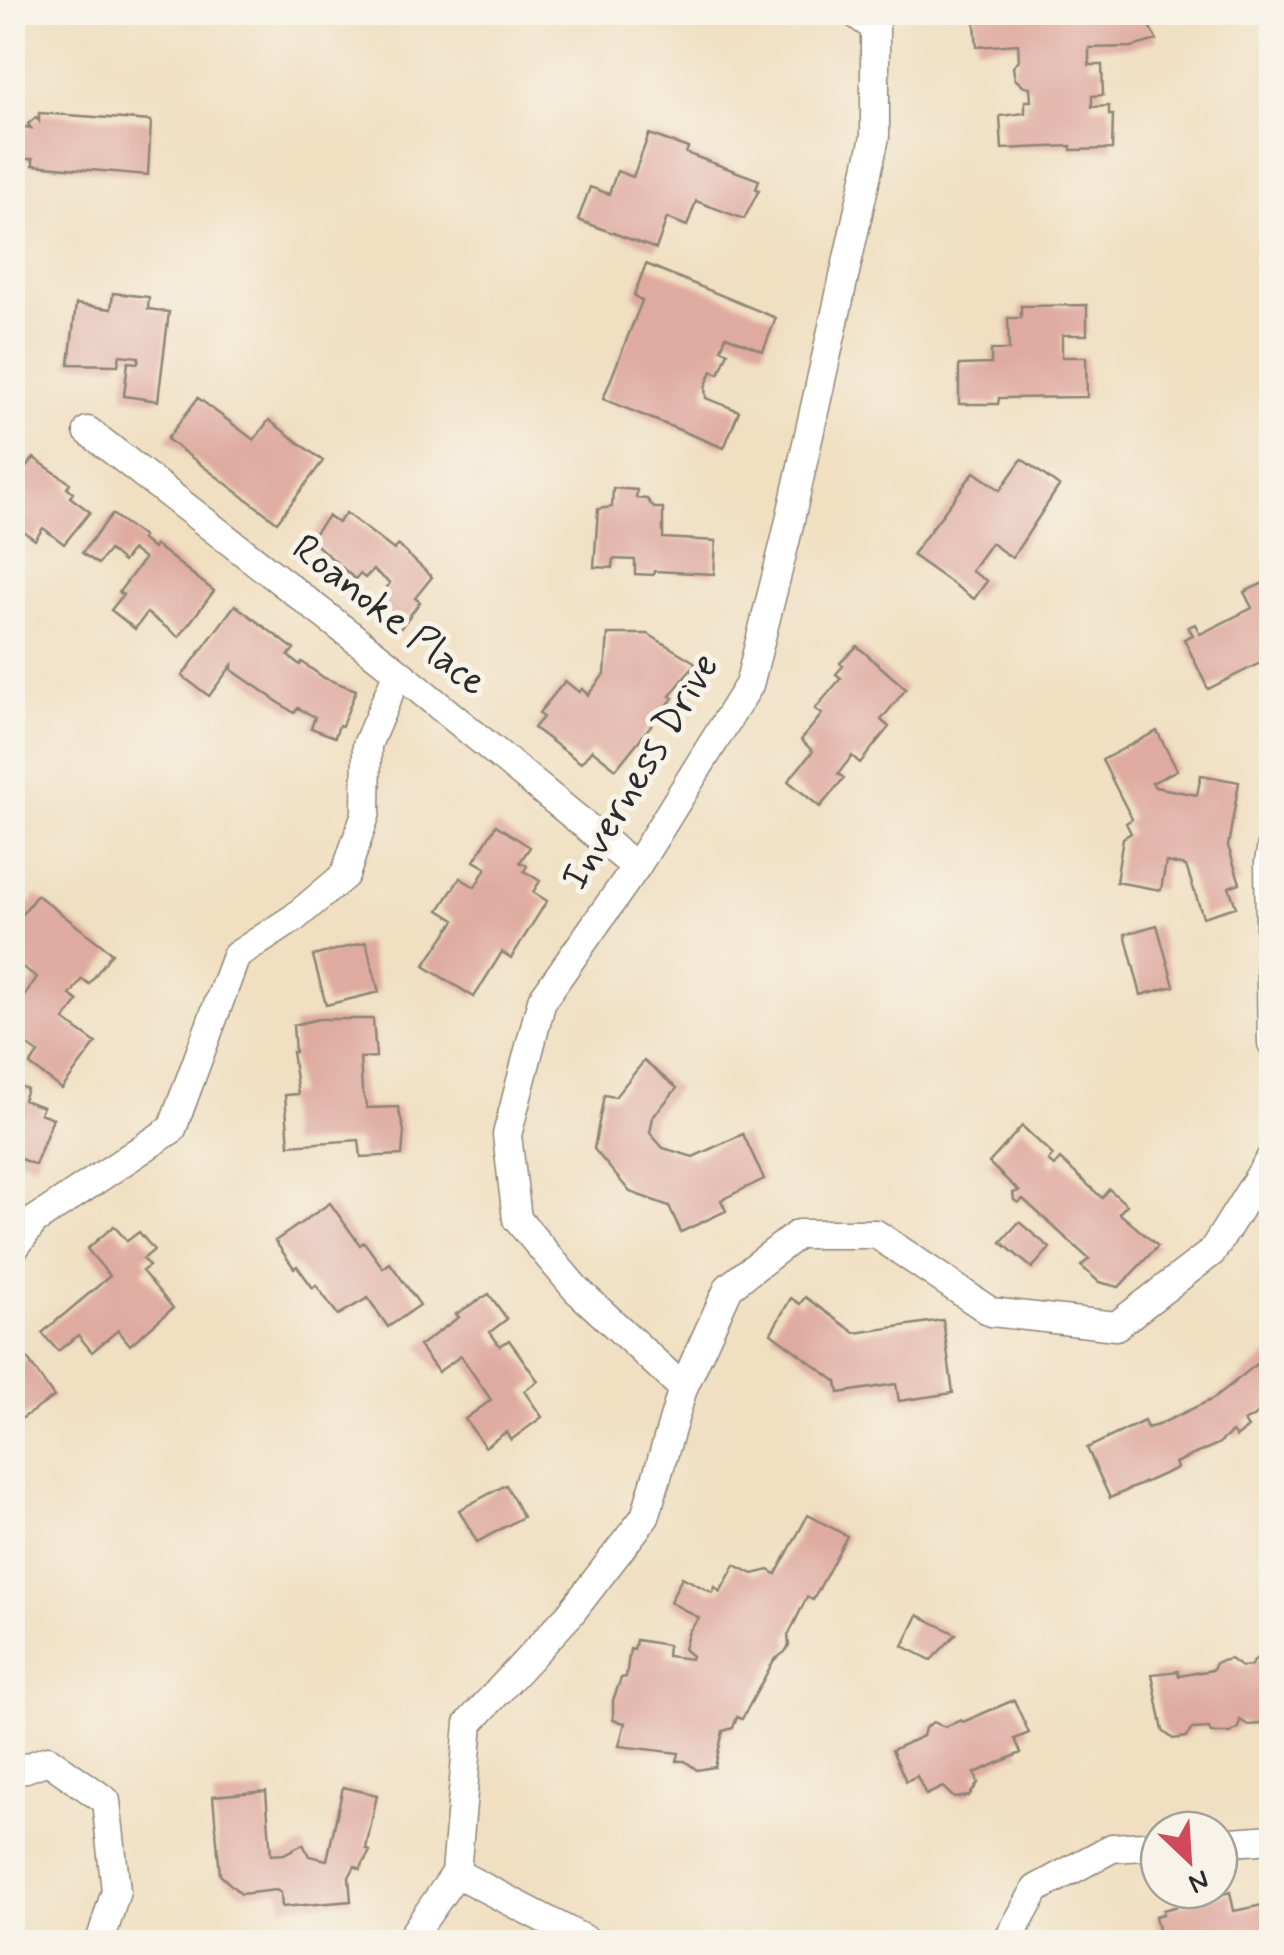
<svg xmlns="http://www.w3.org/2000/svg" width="1284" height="1955" viewBox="0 0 1284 1955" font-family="Mynerve,sans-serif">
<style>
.building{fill:#dfaba0}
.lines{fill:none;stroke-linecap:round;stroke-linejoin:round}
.minor-casing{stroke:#8e8576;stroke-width:31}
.minor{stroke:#fff;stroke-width:28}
.labels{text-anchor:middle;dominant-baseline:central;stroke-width:10;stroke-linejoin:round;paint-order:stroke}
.street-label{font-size:40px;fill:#2b2b2b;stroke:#f7f3e8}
</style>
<rect width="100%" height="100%" fill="#f7f3e8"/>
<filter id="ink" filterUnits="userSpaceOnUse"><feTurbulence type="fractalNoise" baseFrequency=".01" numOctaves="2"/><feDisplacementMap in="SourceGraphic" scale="20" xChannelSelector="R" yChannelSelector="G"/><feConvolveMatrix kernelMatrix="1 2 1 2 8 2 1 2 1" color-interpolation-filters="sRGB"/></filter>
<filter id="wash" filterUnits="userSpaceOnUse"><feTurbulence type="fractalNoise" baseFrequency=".0048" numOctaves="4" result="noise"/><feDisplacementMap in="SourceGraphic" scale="40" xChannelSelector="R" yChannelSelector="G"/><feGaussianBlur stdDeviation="2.25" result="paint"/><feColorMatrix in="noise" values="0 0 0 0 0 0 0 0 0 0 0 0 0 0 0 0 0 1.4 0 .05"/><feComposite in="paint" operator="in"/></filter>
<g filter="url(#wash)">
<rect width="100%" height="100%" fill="#f0dfc1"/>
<g id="blocks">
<path class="building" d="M974,12H1141L1157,40L1132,47L1089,48V65H1102L1103,95L1092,96V107L1109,106V115H1113L1112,149L1071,150V146L1002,149L1000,116L1025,113V101H1031L1030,87L1023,86L1015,79L1013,67L1019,60L1018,44L977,47Z
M39,113L151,121L148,175L33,165V159H19L17,167L12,165V125L31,128L28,124L36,117L39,121Z
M649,134L688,148L686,153L759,180L756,189L759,190L744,219L696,201L687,226L667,218L656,249L578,220L590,187L609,194L617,171L633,177Z
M646,264L776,318L763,351L726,336L721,349L728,352L719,374L712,371L705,387L706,398L739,411L724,448L603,399L642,301L634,295Z
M113,293L149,297L148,309L169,312L158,401L124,396L128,362L138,363L139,357L120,355L118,365L69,364L76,304L111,309Z
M1087,305V335H1062V357H1086L1087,397L999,398L998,404H959V365L991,364V350H1009L1008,318H1021V306Z
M198,398L254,440L269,420L323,461L277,522L167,439Z
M34,458L70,483L67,488L73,493L70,497L90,512L64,544L43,528L35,540L12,523L16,508L12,510V472L21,462L27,466Z
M1022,459L1059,486L1012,558L991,543L971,571L987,581L974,599L912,555L974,472L1000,490Z
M613,488L637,490L636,498L647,499L654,508H663V538L716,541L714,574L654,571L653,575L635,574V560L613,559L612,568L594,567L598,509L612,507Z
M346,513L394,550L398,545L432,577L415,598L420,602L399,630L370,610L390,583L373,570L365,578L360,574L355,579L310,539L328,516L338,523Z
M112,514L143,537L141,539L153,549L155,545L214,591L179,637L147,613L135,629L111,610L123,595L119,592L144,559L132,550L123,562L109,550L98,564L82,553Z
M1272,579V657L1208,689L1184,639L1193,635L1188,627L1195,624L1200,634L1252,608L1244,592Z
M235,605L294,649L288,656L300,665L302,662L324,678L356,690L342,726L339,725L335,737L311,728L315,717L298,708L294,713L232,670V665L209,696L182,676Z
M608,634H648L696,663L670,696L673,698L616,769L592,750L581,763L534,728L543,717L539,713L565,681L579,692L582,689L588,695L605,673Z
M857,646L906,689L881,720L889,727L860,763L852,756L838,774L844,778L820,807L788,781L813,751L801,740L822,714L815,709L841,678L836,674L843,666L840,663Z
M1157,731L1177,770L1152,783L1155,787L1197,795L1201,775L1239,782L1228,846L1240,883L1229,887L1236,907L1203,917L1186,866L1166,862L1161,890L1116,882L1123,838L1131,833L1126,823L1132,819L1102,760Z
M496,825L530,847L520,862L527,866L524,871L540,881L533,892L547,901L511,958L502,952L474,997L424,966L455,920L439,910L460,878L475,887L486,868L474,861Z
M37,895L112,953L89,984L82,979L70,995L78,1001L64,1020L96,1043L62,1089L30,1065L38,1053L12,1035V1014L37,977L12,960V951L21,939L12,933V927Z
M1157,925L1174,986L1141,995L1125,934Z
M366,942L379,992L326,1005L313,956Z
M319,1019H373L376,1057L360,1058L362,1090L367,1108L398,1107L404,1131L402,1155L361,1157L359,1140L289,1145L285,1095L298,1094L292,1052H295L293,1025Z
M644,1061L677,1088L653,1117L650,1133L663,1148L693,1157L743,1134L764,1179L721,1200L726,1211L681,1232L669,1206L630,1192L594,1149L604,1095L615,1097Z
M12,1083L27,1089L23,1100L43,1107L40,1113L53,1118L35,1165L16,1157L12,1166Z
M1022,1126L1053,1155L1048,1161L1054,1166L1060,1159L1102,1198L1109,1189L1127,1205L1119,1213L1158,1246L1119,1287L1099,1282L1081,1266L1089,1259L1023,1199L1018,1203L1014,1200L1013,1193L1019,1191L989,1163Z
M330,1203L360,1245L364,1242L383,1268L390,1263L420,1305L388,1327L368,1298L338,1315L316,1285L313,1288L297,1266L294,1268L275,1241Z
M1019,1222L1050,1248L1032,1268L1001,1242Z
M114,1226L127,1241L139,1232L154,1250L143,1259L149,1266L142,1271L173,1308L130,1345L118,1330L92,1352L78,1335L58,1351L42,1333L110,1276L87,1249Z
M489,1294L507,1319L490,1332L500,1346L509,1340L538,1381L524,1391L542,1417L511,1440L506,1432L485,1447L465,1419L491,1400L461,1356L438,1372L419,1346L459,1317L456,1314Z
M805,1297L855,1333L943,1320L953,1393L899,1401L896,1384L839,1393L837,1382L771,1333L791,1298L800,1304Z
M1272,1352V1406L1244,1422L1248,1428L1236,1437L1232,1432L1218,1444L1175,1463L1177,1468L1110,1498L1087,1448L1144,1421L1147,1428L1158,1425L1213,1399Z
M27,1358L54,1397L12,1425V1370Z
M506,1485L523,1517L477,1542L459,1510Z
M808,1515L847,1536L813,1600L807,1597L788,1636L789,1645L785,1652L774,1660L742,1719L737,1717L733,1728L723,1731L715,1767L697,1770L685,1761H677L679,1753L619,1746L625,1723L613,1720V1700L621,1678L626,1677L630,1649L634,1650L636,1640L668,1645L667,1656L691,1659L692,1656L684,1649L689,1631L699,1618L670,1602L682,1577L713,1593L715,1587L720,1592L735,1565L753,1574L769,1570L776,1574Z
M918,1615L956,1634L931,1660L903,1646Z
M1266,1657L1272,1659V1715L1264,1716L1260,1724L1248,1725L1240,1720L1238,1728L1230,1733H1211L1209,1728L1192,1729L1186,1737L1173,1739L1163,1731L1152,1674L1178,1671L1179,1676L1212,1670L1217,1662L1230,1659L1241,1667L1250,1666L1257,1658Z
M1014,1700L1029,1733L1015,1739L1021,1753L975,1773L978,1783L969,1796L954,1798L943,1787L926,1795L917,1776L906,1781L892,1750L923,1736L925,1728L933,1722L945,1727L961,1720L963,1722Z
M343,1787L377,1795L366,1849L370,1851L360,1869L355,1866L349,1877L351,1901L282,1907L281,1893L276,1890L241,1894L220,1875L213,1796L266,1791L271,1855L284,1854L303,1844L309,1856L327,1860Z
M1230,1892L1234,1911L1272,1903V1942H1173L1170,1932L1159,1934L1155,1916L1163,1914V1910Z"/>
</g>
</g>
<g filter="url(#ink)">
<use href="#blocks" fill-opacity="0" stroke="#8e8576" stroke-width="2.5"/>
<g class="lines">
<defs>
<path id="minor" d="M88,431L398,672L636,867
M1272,844L1269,863L1272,1043
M12,1251L34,1221L172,1129L236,956L294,918L345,875L366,813L367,745L398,672
M683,1388L576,1289L517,1219L507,1135L542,1000L636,867L749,685L786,538L875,137V28L853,12
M12,1773L48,1760L106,1801L116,1891L100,1942
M1219,1843L1272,1839
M456,1873L589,1942
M408,1942L456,1873L469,1723L570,1614L645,1517L683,1388L729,1287L798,1234H876L991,1312L1116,1326L1212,1252L1272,1156
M1007,1942L1036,1889L1112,1848L1159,1845"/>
</defs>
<use href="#minor" class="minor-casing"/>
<use href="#minor" class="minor"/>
</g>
</g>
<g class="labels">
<g class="street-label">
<text transform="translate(389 616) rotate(38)">Roanoke Place</text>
<text transform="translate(641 772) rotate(-59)">Inverness Drive</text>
</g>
</g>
<rect width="1284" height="1955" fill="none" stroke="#f7f3e8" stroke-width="50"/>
<g transform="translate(1189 1860) rotate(155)"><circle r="48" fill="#f7f3e8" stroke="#a5a39c" stroke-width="2.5"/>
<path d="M0-8L18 38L0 25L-18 38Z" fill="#d1495b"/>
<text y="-15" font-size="28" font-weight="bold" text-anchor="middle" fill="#2b2b2b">N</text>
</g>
</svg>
